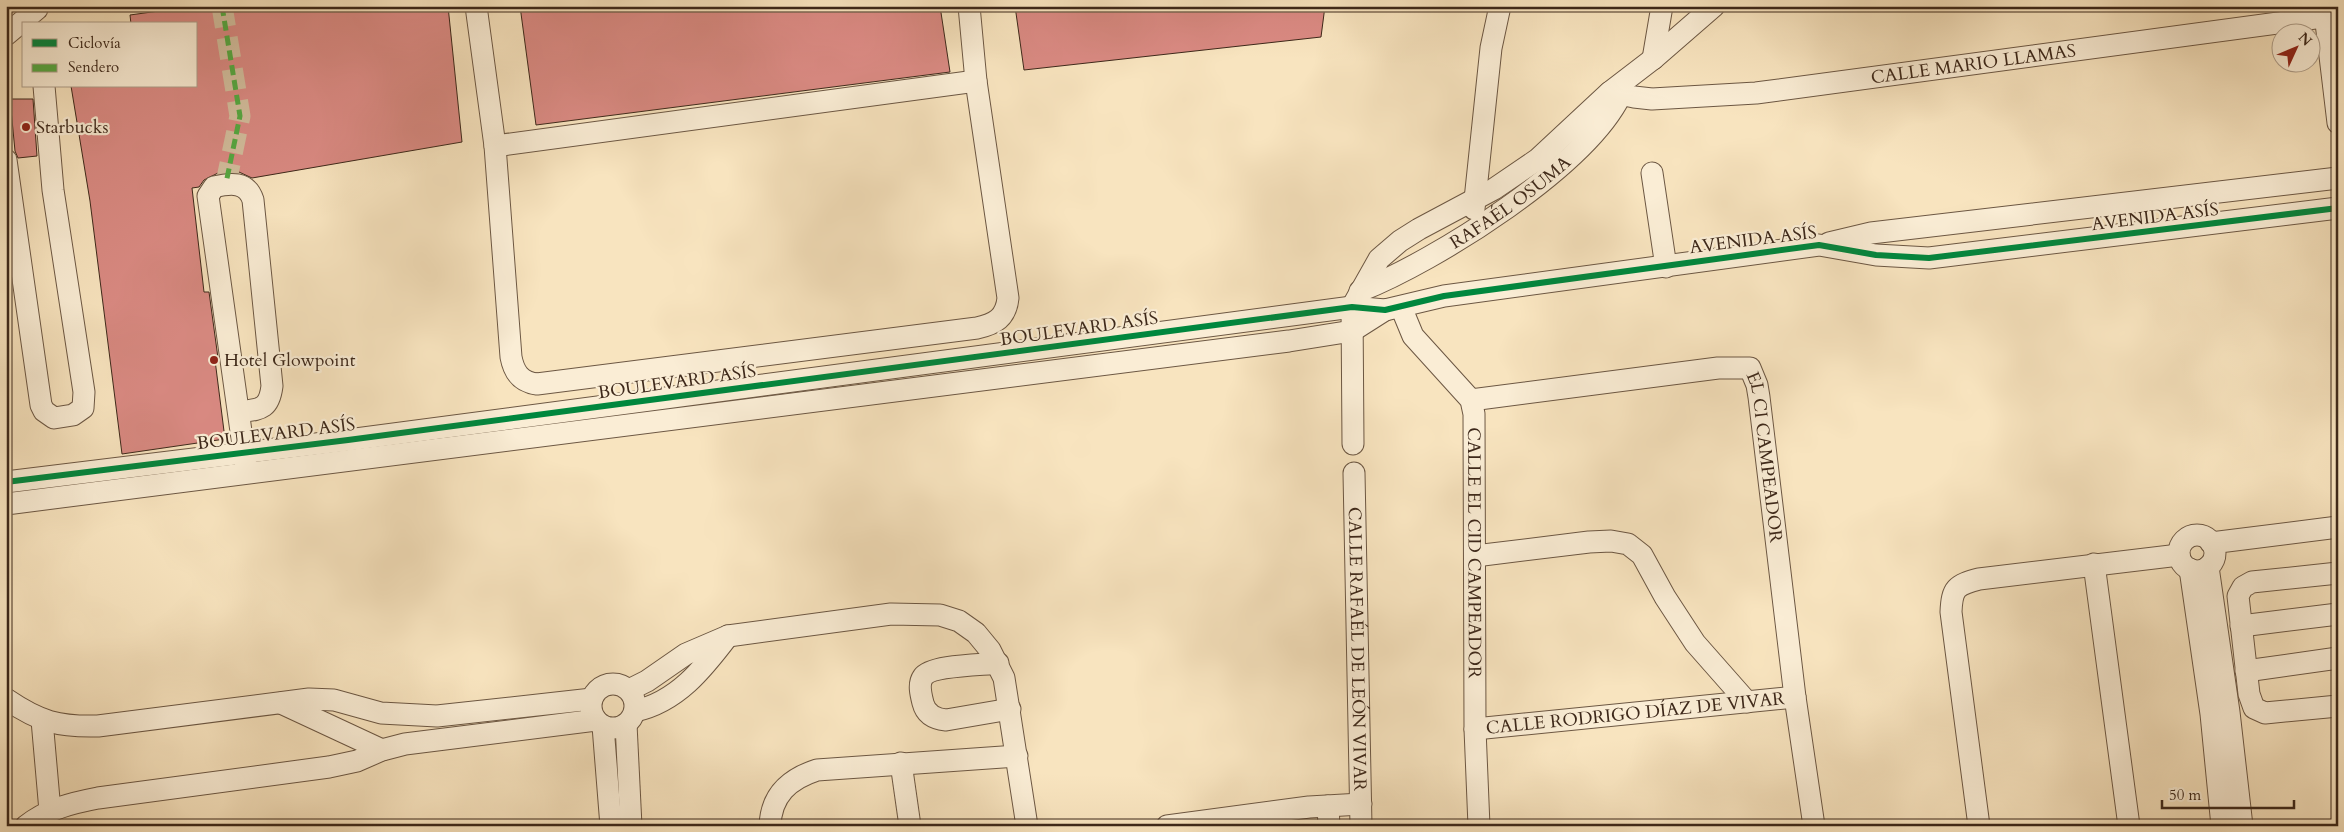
<svg xmlns="http://www.w3.org/2000/svg" width="2344" height="832" viewBox="0 0 2344 832" font-family="Cardo,serif">
<style>
.building{fill:#da8a83;stroke:#3d281a}
.lines{fill:none;stroke-linecap:round;stroke-linejoin:round}
.minor-tunnel{stroke:#d3be9e;stroke-width:21;stroke-dasharray:21 11;stroke-linecap:butt}
.minor-casing{stroke:#6c5743;stroke-width:23}
.minor{stroke:#faedd5;stroke-width:21}
.quiet{stroke:#55aa42;stroke-width:5;stroke-dasharray:10 5;stroke-linecap:butt}
.cycleway-casing{stroke:#faedd5;stroke-width:9}
.cycleway{stroke:#00873e;stroke-width:6}
.poi-dot{fill:#8f2418;stroke:#faedd5;stroke-width:2}
.labels{text-anchor:middle;dominant-baseline:central;stroke-width:4.5;stroke-linejoin:round;paint-order:stroke}
.street-label{font-size:18px;fill:#3d281a;stroke:#faedd5}
.poi-label{font-size:18px;fill:#3d281a;stroke:#faedd5;text-anchor:start}
</style>
<rect width="100%" height="100%" fill="#f8e4bf"/>
<filter id="stains"><feTurbulence type="fractalNoise" baseFrequency=".004" numOctaves="4"/><feColorMatrix values="0 0 0 0 .2 0 0 0 0 .09 0 0 0 0 .02 0 0 0 .5 -.17"/></filter>
<radialGradient id="worn" r=".72"><stop offset=".6" stop-color="#630" stop-opacity="0"/><stop offset="1" stop-color="#630" stop-opacity=".3"/></radialGradient>
<path class="building" d="M195,6H448L462,142L252,178L239,172L218,173L204,180L199,187L192,188L204,292H209L218,358L215,360L225,439L122,454L90,201L71,86H196V24H131L130,15Z
M520,6H940L950,72L536,125Z
M1015,6H1325L1321,37L1024,70Z
M10,99H33L37,156L18,158L15,151Z"/>
<g class="lines">
<path class="minor-tunnel" d="M222,6L240,116L226,183"/>
<defs>
<g id="minor">
<path d="M476,6L495,146L511,357C514,373 521,382 537,384L977,328C995,324 1006,318 1008,298L976,81L969,6"/>
<path d="M2324,6L2338,123"/>
<path d="M6,35L37,9"/>
<path d="M1653,59L1662,6"/>
<path id="s1" d="M1610,92L1634,97L1652,99L1756,93L2338,15"/>
<path d="M495,146L976,81"/>
<path d="M6,160L41,405L44,411L54,418L73,415L83,408L84,392L53,190L44,86"/>
<path d="M1652,173L1666,267"/>
<path d="M1474,209L1491,48L1500,6"/>
<path d="M1829,243L1871,233L2338,178"/>
<path id="s2" d="M1360,291C1434,262 1592,164 1623,90"/>
<path id="s3" d="M1401,307L1413,336L1471,400L1474,414L1475,729L1479,826"/>
<path id="s4" d="M1471,400L1718,368H1750L1757,385L1759,397L1795,697L1814,826"/>
<path d="M239,412C260,409 269,410 272,386L253,200C247,181 230,183 214,187L208,196L246,467"/>
<path d="M1353,444L1352,307L1379,259L1400,241L1419,229L1494,189L1538,159L1610,92L1653,59L1714,6"/>
<path id="s5" d="M1354,473L1361,826"/>
<path d="M6,482L348,440L1352,307L1385,310L1444,296L1819,245L1876,255L1929,258L2338,208"/>
<path d="M6,504L1289,341L1352,331L1385,310"/>
<circle cx="2197" cy="553" r="18"/>
<path d="M2211,543L2338,527"/>
<path d="M1475,556L1589,542L1611,541L1628,544L1642,555L1665,597L1695,643L1747,702"/>
<path d="M2094,564L2129,826"/>
<path d="M2208,567L2229,712L2242,826"/>
<path d="M2190,569L2211,714L2222,826"/>
<path d="M2338,573L2252,582L2243,587L2238,596L2249,694L2254,708L2265,713L2338,706"/>
<path d="M2241,626L2338,614"/>
<path d="M998,663C983,665 931,665 923,677C918,684 921,695 923,703C926,715 936,719 946,720L1010,709"/>
<path d="M2246,671L2338,658"/>
<circle cx="613" cy="706" r="22"/>
<path d="M629,690L647,681L686,654L728,636L891,614L940,615L959,621L976,633L990,650L1004,678L1027,826"/>
<path d="M6,699C40,722 58,727 98,726L309,699L334,700L381,713L437,716L592,699"/>
<path d="M281,703L382,750"/>
<path d="M635,711C677,702 703,669 728,636"/>
<path d="M42,720L50,811"/>
<path d="M626,724L631,826"/>
<path d="M603,726L611,826"/>
<path id="s6" d="M1475,729L1795,697"/>
<path d="M901,763L910,826"/>
<path d="M1328,806L1329,826"/>
<path d="M26,826C47,809 72,803 98,798L329,767L357,761L382,750L405,744L596,720"/>
<path d="M770,826C771,795 789,779 817,770L1017,756"/>
<path d="M1167,826L1309,807L1361,804"/>
<path d="M1979,826L1951,612C1952,588 1956,585 1979,579L2179,555"/>
</g>
</defs>
<use href="#minor" class="minor-casing"/>
<use href="#minor" class="minor"/>
<path class="quiet" d="M222,6L240,116L226,183"/>
<defs>
<path id="cycleway" d="M6,482L348,440L1352,307L1385,310L1444,296L1819,245L1876,255L1929,258L2338,208"/>
</defs>
<use href="#cycleway" class="cycleway-casing"/>
<use href="#cycleway" class="cycleway"/>
</g>
<g class="poi-dot">
<circle cx="26" cy="127" r="5"/>
<circle cx="214" cy="360" r="5"/>
</g>
<g class="labels">
<g class="street-label">
<text stroke="none"><textPath href="#s1" startOffset="366">CALLE MARIO LLAMAS</textPath></text>
<text stroke="none"><textPath href="#s2" startOffset="175">RAFAÉL OSUMA</textPath></text>
<text transform="translate(2155 217) rotate(-7)">AVENIDA ASÍS</text>
<text transform="translate(1753 240) rotate(-7)">AVENIDA ASÍS</text>
<text transform="translate(1079 329) rotate(-8)">BOULEVARD ASÍS</text>
<text transform="translate(677 382) rotate(-8)">BOULEVARD ASÍS</text>
<text transform="translate(276 434) rotate(-7)">BOULEVARD ASÍS</text>
<text stroke="none"><textPath href="#s4" startOffset="372">EL CI CAMPEADOR</textPath></text>
<text stroke="none"><textPath href="#s3" startOffset="271">CALLE EL CID CAMPEADOR</textPath></text>
<text stroke="none"><textPath href="#s5" startOffset="176">CALLE RAFAÉL DE LEÓN VIVAR</textPath></text>
<text stroke="none"><textPath href="#s6" startOffset="161">CALLE RODRIGO DÍAZ DE VIVAR</textPath></text>
</g>
<g class="poi-label">
<text x="36" y="127">Starbucks</text>
<text x="224" y="360">Hotel Glowpoint</text>
</g>
</g>
<rect width="2344" height="832" fill="none" stroke="#f8e4bf" stroke-width="25"/>
<rect x="8" y="8" width="2329" height="817" fill="none" stroke="#3d281a" stroke-width="2.5"/>
<rect x="12" y="12" width="2319" height="807" fill="none" stroke="#3d281a"/>
<rect x="22" y="22" width="175" height="65" fill="#faedd5" stroke="#ae9e8a"/>
<rect x="32" y="39" width="25" height="8" fill="#00873e" stroke="#ae9e8a"/>
<text x="68" y="48" font-size="15" fill="#3d281a">Ciclovía</text>
<rect x="32" y="64" width="25" height="8" fill="#55aa42" stroke="#ae9e8a"/>
<text x="68" y="72" font-size="15" fill="#3d281a">Sendero</text>
<g transform="translate(2296 48) rotate(46)"><circle r="24" fill="#faedd5" stroke="#ae9e8a"/>
<path d="M0-4L9 19L0 12L-9 19Z" fill="#8f2418"/>
<text y="-8" font-size="14" font-weight="bold" text-anchor="middle" fill="#3d281a">N</text>
</g>
<path d="M2162 800v8h132v-8" fill="none" stroke="#3d281a" stroke-width="2.5"/>
<text x="2169" y="800" font-size="15" fill="#3d281a" stroke="#faedd5" stroke-width="4" paint-order="stroke">50 m</text>
<rect width="100%" height="100%" filter="url(#stains)"/>
<rect width="100%" height="100%" fill="url(#worn)"/>
</svg>
